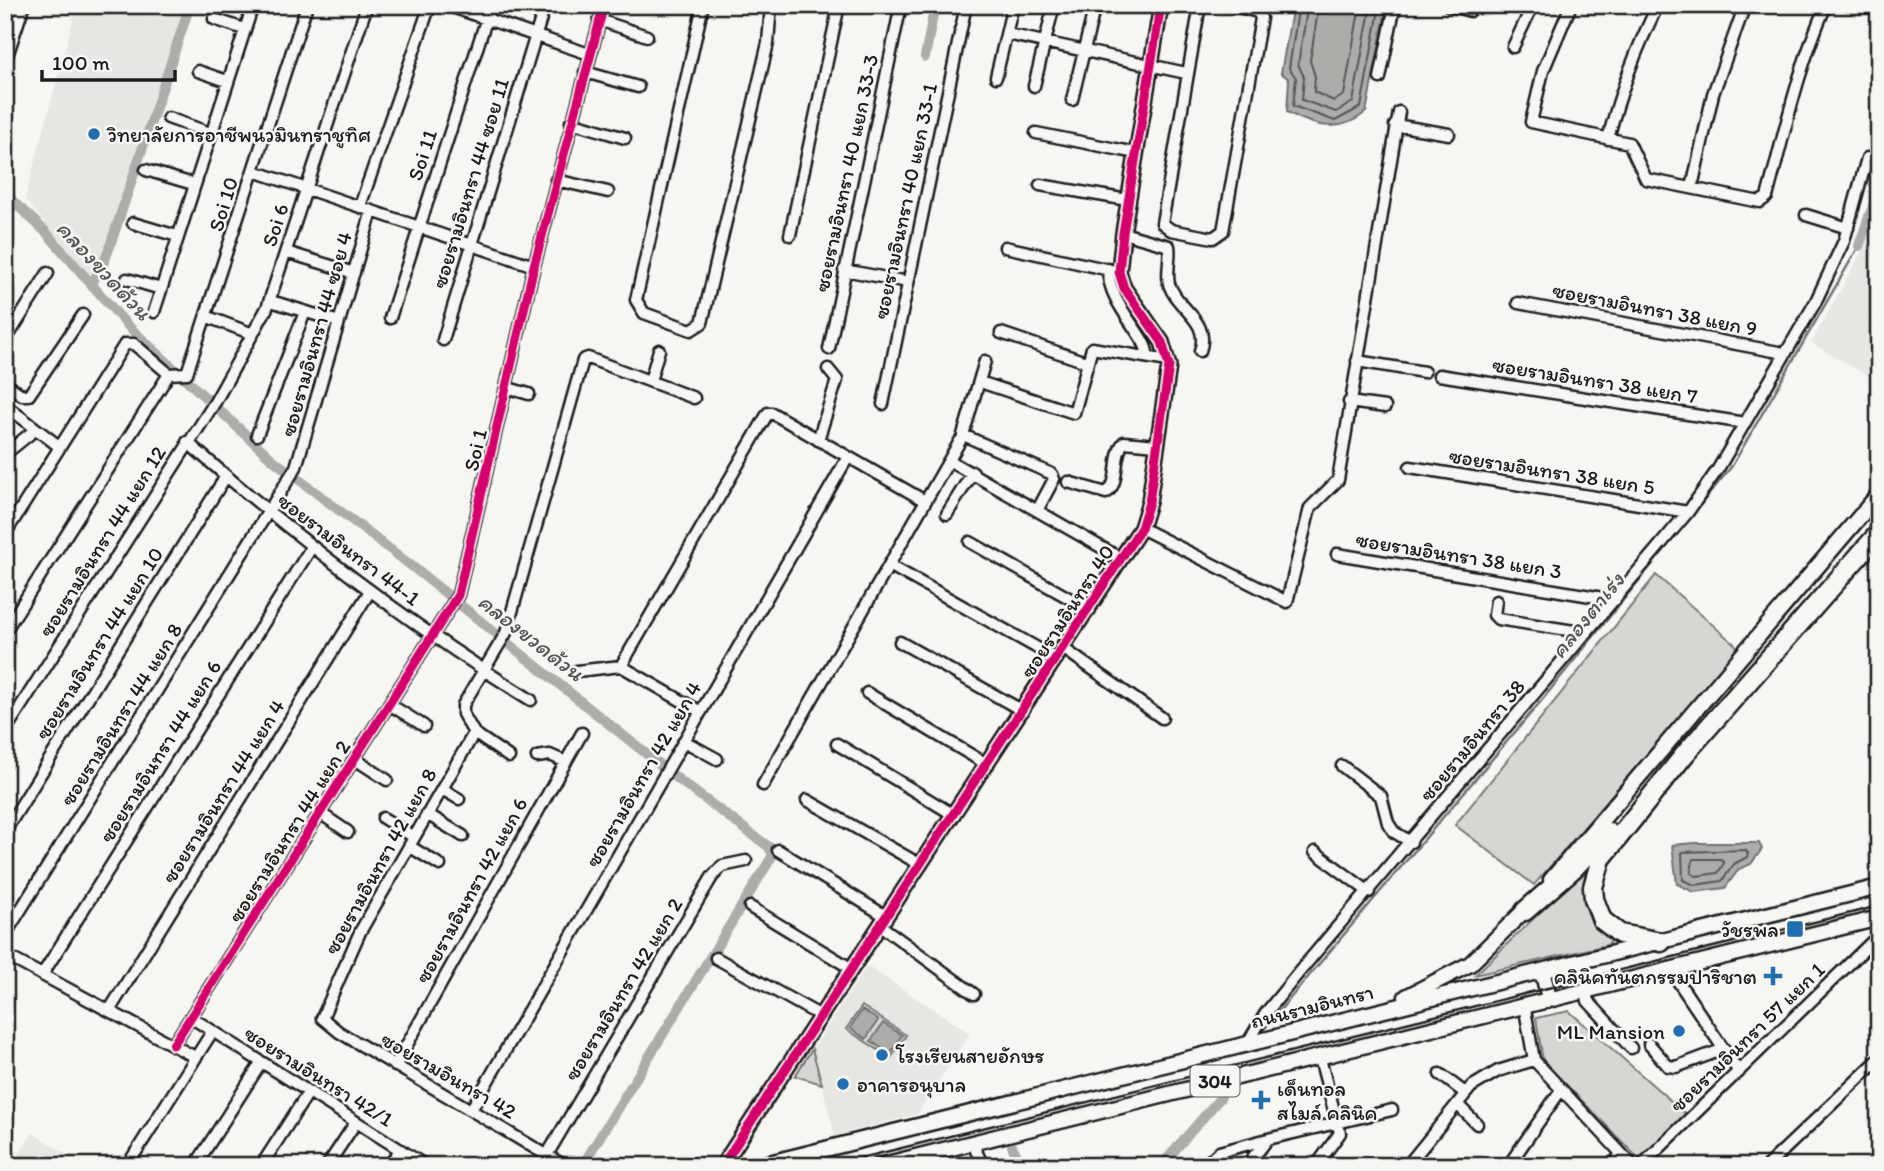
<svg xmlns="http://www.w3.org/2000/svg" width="1884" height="1171" viewBox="0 0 1884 1171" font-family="Itim,'Playpen Sans Thai',sans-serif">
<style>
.built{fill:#e6e6e2}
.green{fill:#d6d6d2;stroke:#797977;stroke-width:2}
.water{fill:#acaca9;stroke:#727271;stroke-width:2}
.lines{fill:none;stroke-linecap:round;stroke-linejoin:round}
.shore{stroke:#565654;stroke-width:2}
.stream{stroke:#727271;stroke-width:2.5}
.canal{stroke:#acaca9;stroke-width:10}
.street-casing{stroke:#1c1c1c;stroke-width:15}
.secondary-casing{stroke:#1c1c1c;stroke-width:18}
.primary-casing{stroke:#1c1c1c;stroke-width:19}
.highway-casing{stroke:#1c1c1c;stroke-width:23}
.street{stroke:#f6f6f2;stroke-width:10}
.secondary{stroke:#f6f6f2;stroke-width:12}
.primary{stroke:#f6f6f2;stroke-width:14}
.highway{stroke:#f6f6f2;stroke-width:18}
.rail{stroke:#1c1c1c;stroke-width:2.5}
.cycleway-casing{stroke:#f6f6f2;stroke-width:13}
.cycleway{stroke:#d6006c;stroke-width:9}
.poi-dot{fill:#1f6fb2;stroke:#f6f6f2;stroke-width:2.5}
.labels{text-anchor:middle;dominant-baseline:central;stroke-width:5;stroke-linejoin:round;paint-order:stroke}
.shield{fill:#f6f6f2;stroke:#5d5d5c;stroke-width:2}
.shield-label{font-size:19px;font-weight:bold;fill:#1c1c1c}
.poi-label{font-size:21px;fill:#1c1c1c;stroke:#f6f6f2;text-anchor:start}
.street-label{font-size:21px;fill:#1c1c1c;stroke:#f6f6f2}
.water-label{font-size:23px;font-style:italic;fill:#565654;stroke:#f6f6f2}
</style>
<rect width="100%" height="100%" fill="#f6f6f2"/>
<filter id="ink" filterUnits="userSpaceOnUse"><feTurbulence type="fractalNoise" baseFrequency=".0143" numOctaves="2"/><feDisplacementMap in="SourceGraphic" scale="14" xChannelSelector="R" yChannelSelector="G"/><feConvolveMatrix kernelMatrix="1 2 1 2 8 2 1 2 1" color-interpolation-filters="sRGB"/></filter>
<g filter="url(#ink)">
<path class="built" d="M77,5H188L103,257L92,278L25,199Z
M1879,206V382L1811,343L1859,257Z
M867,966L970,1033L917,1114L835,1136L822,1084L795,1076Z
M33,1133L85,1166H11Z"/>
<path class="green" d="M1656,575L1739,648L1534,885L1455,825Z
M1586,868C1580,899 1586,921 1611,941L1607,945L1475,975Z
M862,1006L906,1035L891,1058L846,1029Z
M1569,1011L1688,1116L1641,1161L1543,1061L1536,1018Z
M812,1049L822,1084L795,1076Z"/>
<path class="water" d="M1293,5H1387L1366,112C1340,134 1316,127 1287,112L1289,79L1281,73Z
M1695,843H1759L1762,849L1751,864L1739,869L1725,888L1694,892L1677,884L1672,845Z
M862,1010L878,1020L866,1039L850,1028Z
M883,1023L902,1035L890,1054L871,1041Z"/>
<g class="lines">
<path class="shore" d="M1299,5L1289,68L1296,78L1293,106L1335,121L1361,107L1380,5
M1308,5L1298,64L1304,77L1302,100L1336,112L1353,102L1371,5
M1319,5L1310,61L1315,76L1314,92L1334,101L1344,95L1360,5
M1745,850L1748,853L1747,857L1734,864L1722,881L1695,885L1683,880L1682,852Z
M1693,859H1721L1724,863L1718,873L1696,876L1691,873Z"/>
<path class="stream" d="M1265,1028L1542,700L1732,466L1859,246"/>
<path class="canal" d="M925,57L935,5
M5,194L45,231L127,325L272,459L404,560L679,780L769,847L773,855L582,1166
M1859,246L1879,188
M91,285L104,263L116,228L190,5
M1012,1146L1022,1166
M1161,1166L1221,1097"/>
<defs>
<path id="street" d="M446,5L589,54
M703,5L636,300L644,313L691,330L702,323L768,43L771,5
M1200,5L1162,223L1171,230L1213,238L1223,231L1261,18L1258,12L1230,5
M1448,5L1470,11L1475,5
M1571,5L1543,71L1531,122L1629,143L1646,179L1760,202L1767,197C1786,128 1797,71 1826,5
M214,19L244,29
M599,20L647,36
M1007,34L1186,73
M1513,47L1533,5
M5,62L24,5
M198,71L227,81
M585,72L638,87
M996,77L1013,5
M1380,78L1395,5
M1034,86L1054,5
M1072,100L1095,5
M168,118L210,133
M571,122L625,138
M1395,125L1449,134
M1036,133L1136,153
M1608,139C1620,92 1636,49 1658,5
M146,170L193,184
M254,171L534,266
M556,180L608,192
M1040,185L1128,200
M1692,187L1713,94L1745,5
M360,206L430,5
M1806,215L1848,228
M133,223L177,236
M1123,233L1169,246C1171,258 1166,273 1169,284C1177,310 1211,320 1200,351
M790,235L839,5
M1005,247L1119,272
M286,252L354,273
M1108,269C1108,306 1150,338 1147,356
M844,270L908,282
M127,279L161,289
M271,301L339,322
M1518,303L1784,353
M154,312L253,5
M208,317L253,334
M390,318L491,5
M1001,333L1086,362
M443,340L545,5
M5,341L48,273
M829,349L901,5
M985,361L963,435L1052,474L1054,479L1038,509
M1357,361L1424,372
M1439,375L1745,423
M650,381L659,350
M986,384L1074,413L1092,348L1168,361
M508,388L529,394
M5,390L9,386L22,395H29L83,315
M1349,402L1385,407
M883,404L966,5
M5,405L60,447
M257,435L305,312
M818,440L837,380L828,369
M187,442C295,537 408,624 531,700
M5,454L36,429
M955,464L1122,559
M1410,467L1688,512
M1068,482L1106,493C1121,484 1112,456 1124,442L1157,445
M947,514L973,472
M1141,528L1287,602L1310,508L1338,480L1399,112
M5,534L125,344H134L169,374L187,373L307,5
M970,542L1090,610
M1337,554L1615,600
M889,565L1057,659
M1496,601L1494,615L1498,619L1587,633
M5,631L169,374
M900,642L1023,711
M1064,649L1162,718
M621,666L768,413H772L925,501
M577,671L621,666L701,712
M867,693L988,765
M389,704L424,726
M5,731L215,402L267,308L367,5
M474,733L509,757
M684,741L717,759
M837,744L954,815
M537,757L550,755L566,762
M355,759L387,780
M1342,766L1381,796L1388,823L1394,832L1411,842
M763,785L960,441
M442,789L459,799
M807,800L921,865
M320,813L348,832
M427,814L463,836
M383,818L414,837
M5,831L226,476
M409,846L440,865
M778,850L887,917
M1315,852L1369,892
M750,907L852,969
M881,926L974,994
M5,935L296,467L372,211
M5,955L195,1057
M716,958L821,1016
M1669,968L1739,1072
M42,975L311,548
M1585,989L1588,1001L1631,1048
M1524,1004L1534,1060L1633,1166
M109,1011L370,591
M192,1018L426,1166
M1247,1044L1265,1014L1300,971L1688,512L1718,469L1815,303L1844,241L1867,158
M1649,1044L1668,1066L1676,1067L1724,1049
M173,1045L458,595L534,266L604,5
M395,1066L582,733
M1440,1074L1465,1093
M1457,1104L1477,1124
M471,1110L848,457
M972,1142L983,1166
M547,1155L712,877L722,866L746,861
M127,1166L212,1032
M195,1166L261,1063
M261,1166L308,1093
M327,1166L356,1122
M389,1166L400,1150
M565,1166L339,1032L322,1018L360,932L474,733L463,714V705L506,633L583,360L588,358L694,398
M1204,1166L1219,1152L1268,1139
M1246,1166L1268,1139L1392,1110
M1316,1166L1340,1133L1319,1055
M1407,1166L1471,1087L1498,1071L1534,1060
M1508,1166L1561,1090
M1613,1166L1621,1153
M1641,1166L1879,935
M1767,1166L1879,1059"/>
<path id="secondary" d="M722,1166L1141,528L1149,502L1169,366L1162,342L1124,288L1119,272L1123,233L1161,5"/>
<path id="primary" d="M1551,880L1879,494
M1542,971L1549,998
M1406,997L1470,964L1531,904
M757,1166L1879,887
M879,1166L1879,918"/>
<path id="highway" d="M1525,911L1574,868L1608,832
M1661,942L1620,934L1602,920L1594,899L1593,887L1601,859L1685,754L1879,533"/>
</defs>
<use href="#street" class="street-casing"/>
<use href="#secondary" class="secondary-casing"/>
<use href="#primary" class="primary-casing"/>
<use href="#highway" class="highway-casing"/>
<use href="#street" class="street"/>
<use href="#secondary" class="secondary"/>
<use href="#primary" class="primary"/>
<use href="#highway" class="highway"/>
<path class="rail" d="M829,1166L1879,906"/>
<defs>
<path id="cycleway" d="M173,1045L458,595L534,266L604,5
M722,1166L1141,528L1149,502L1169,366L1162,342L1124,288L1119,272L1123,233L1161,5"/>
</defs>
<use href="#cycleway" class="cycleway-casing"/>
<use href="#cycleway" class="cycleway"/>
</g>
</g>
<g class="poi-dot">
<circle cx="94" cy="134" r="7"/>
<rect x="1786" y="920" width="18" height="18" rx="3.5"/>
<path d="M1769.5 965.5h7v7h7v7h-7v7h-7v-7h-7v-7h7z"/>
<circle cx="1679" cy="1031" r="7"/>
<circle cx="882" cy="1055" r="7"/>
<circle cx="843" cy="1084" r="7"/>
<path d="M1257.5 1089.5h7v7h7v7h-7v7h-7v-7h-7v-7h7z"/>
</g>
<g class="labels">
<rect class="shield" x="1190.5" y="1065.5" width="49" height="31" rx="5"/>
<g class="shield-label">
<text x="1215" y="1081">304</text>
</g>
<g class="poi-label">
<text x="108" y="134">วิทยาลัยการอาชีพนวมินทราชูทิศ</text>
<text x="1779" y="929" text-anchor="end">วัชรพล</text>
<text x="1757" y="976" text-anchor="end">คลินิคทันตกรรมปาริชาต</text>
<text x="1665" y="1031" text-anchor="end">ML Mansion</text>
<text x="896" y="1055">โรงเรียนสายอักษร</text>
<text x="857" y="1084">อาคารอนุบาล</text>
<text x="1277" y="1088">เด็นทอล<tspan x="1277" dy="24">สไมล์ คลินิค</tspan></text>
</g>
<g class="street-label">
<text transform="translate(422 155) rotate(-72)">Soi 11</text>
<text transform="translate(846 173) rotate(-78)">ซอยรามอินทรา 40 แยก 33-3</text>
<text transform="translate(470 183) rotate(-73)">ซอยรามอินทรา 44 ซอย 11</text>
<text transform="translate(905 201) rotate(-78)">ซอยรามอินทรา 40 แยก 33-1</text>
<text transform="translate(223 204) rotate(-73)">Soi 10</text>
<text transform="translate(275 225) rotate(-72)">Soi 6</text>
<text transform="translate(1655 309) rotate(11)">ซอยรามอินทรา 38 แยก 9</text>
<text transform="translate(316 334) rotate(-74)">ซอยรามอินทรา 44 ซอย 4</text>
<text transform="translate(1595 380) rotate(9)">ซอยรามอินทรา 38 แยก 7</text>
<text transform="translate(475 450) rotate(-77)">Soi 1</text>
<text transform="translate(1552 471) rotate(9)">ซอยรามอินทรา 38 แยก 5</text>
<text transform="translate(102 541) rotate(-58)">ซอยรามอินทรา 44 แยก 12</text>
<text transform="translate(349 549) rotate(37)">ซอยรามอินทรา 44-1</text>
<text transform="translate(1459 555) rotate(9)">ซอยรามอินทรา 38 แยก 3</text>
<text transform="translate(1067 611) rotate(-57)">ซอยรามอินทรา 40</text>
<text transform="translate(99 643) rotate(-58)">ซอยรามอินทรา 44 แยก 10</text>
<text transform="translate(121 714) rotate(-58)">ซอยรามอินทรา 44 แยก 8</text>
<text transform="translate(1472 740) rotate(-50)">ซอยรามอินทรา 38</text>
<text transform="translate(160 751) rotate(-58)">ซอยรามอินทรา 44 แยก 6</text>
<text transform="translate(643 774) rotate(-60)">ซอยรามอินทรา 42 แยก 4</text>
<text transform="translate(223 791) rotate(-58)">ซอยรามอินทรา 44 แยก 4</text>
<text transform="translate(289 831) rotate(-58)">ซอยรามอินทรา 44 แยก 2</text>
<text transform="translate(380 861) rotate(-61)">ซอยรามอินทรา 42 แยก 8</text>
<text transform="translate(471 890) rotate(-61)">ซอยรามอินทรา 42 แยก 6</text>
<text transform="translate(623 989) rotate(-59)">ซอยรามอินทรา 42 แยก 2</text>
<text transform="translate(1312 1006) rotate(-14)">ถนนรามอินทรา</text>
<text transform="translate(1747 1037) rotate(-44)">ซอยรามอินทรา 57 แยก 1</text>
<text transform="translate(449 1075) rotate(30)">ซอยรามอินทรา 42</text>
<text transform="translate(319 1076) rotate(32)">ซอยรามอินทรา 42/1</text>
</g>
<g class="water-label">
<text transform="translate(104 270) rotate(47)">คลองขวดด้วน</text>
<text transform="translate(1587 615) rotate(-51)">คลองตาเร่ง</text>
<text transform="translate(531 637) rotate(38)">คลองขวดด้วน</text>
</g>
</g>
<rect width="1884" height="1171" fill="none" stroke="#f6f6f2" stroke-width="28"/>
<rect x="14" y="14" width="1856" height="1143" fill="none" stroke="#1c1c1c" stroke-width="2.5" filter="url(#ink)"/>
<path d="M42 70v10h133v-10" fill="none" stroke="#1c1c1c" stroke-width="3.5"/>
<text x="52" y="70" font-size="21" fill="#1c1c1c" stroke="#f6f6f2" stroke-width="5" paint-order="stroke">100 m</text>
</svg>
